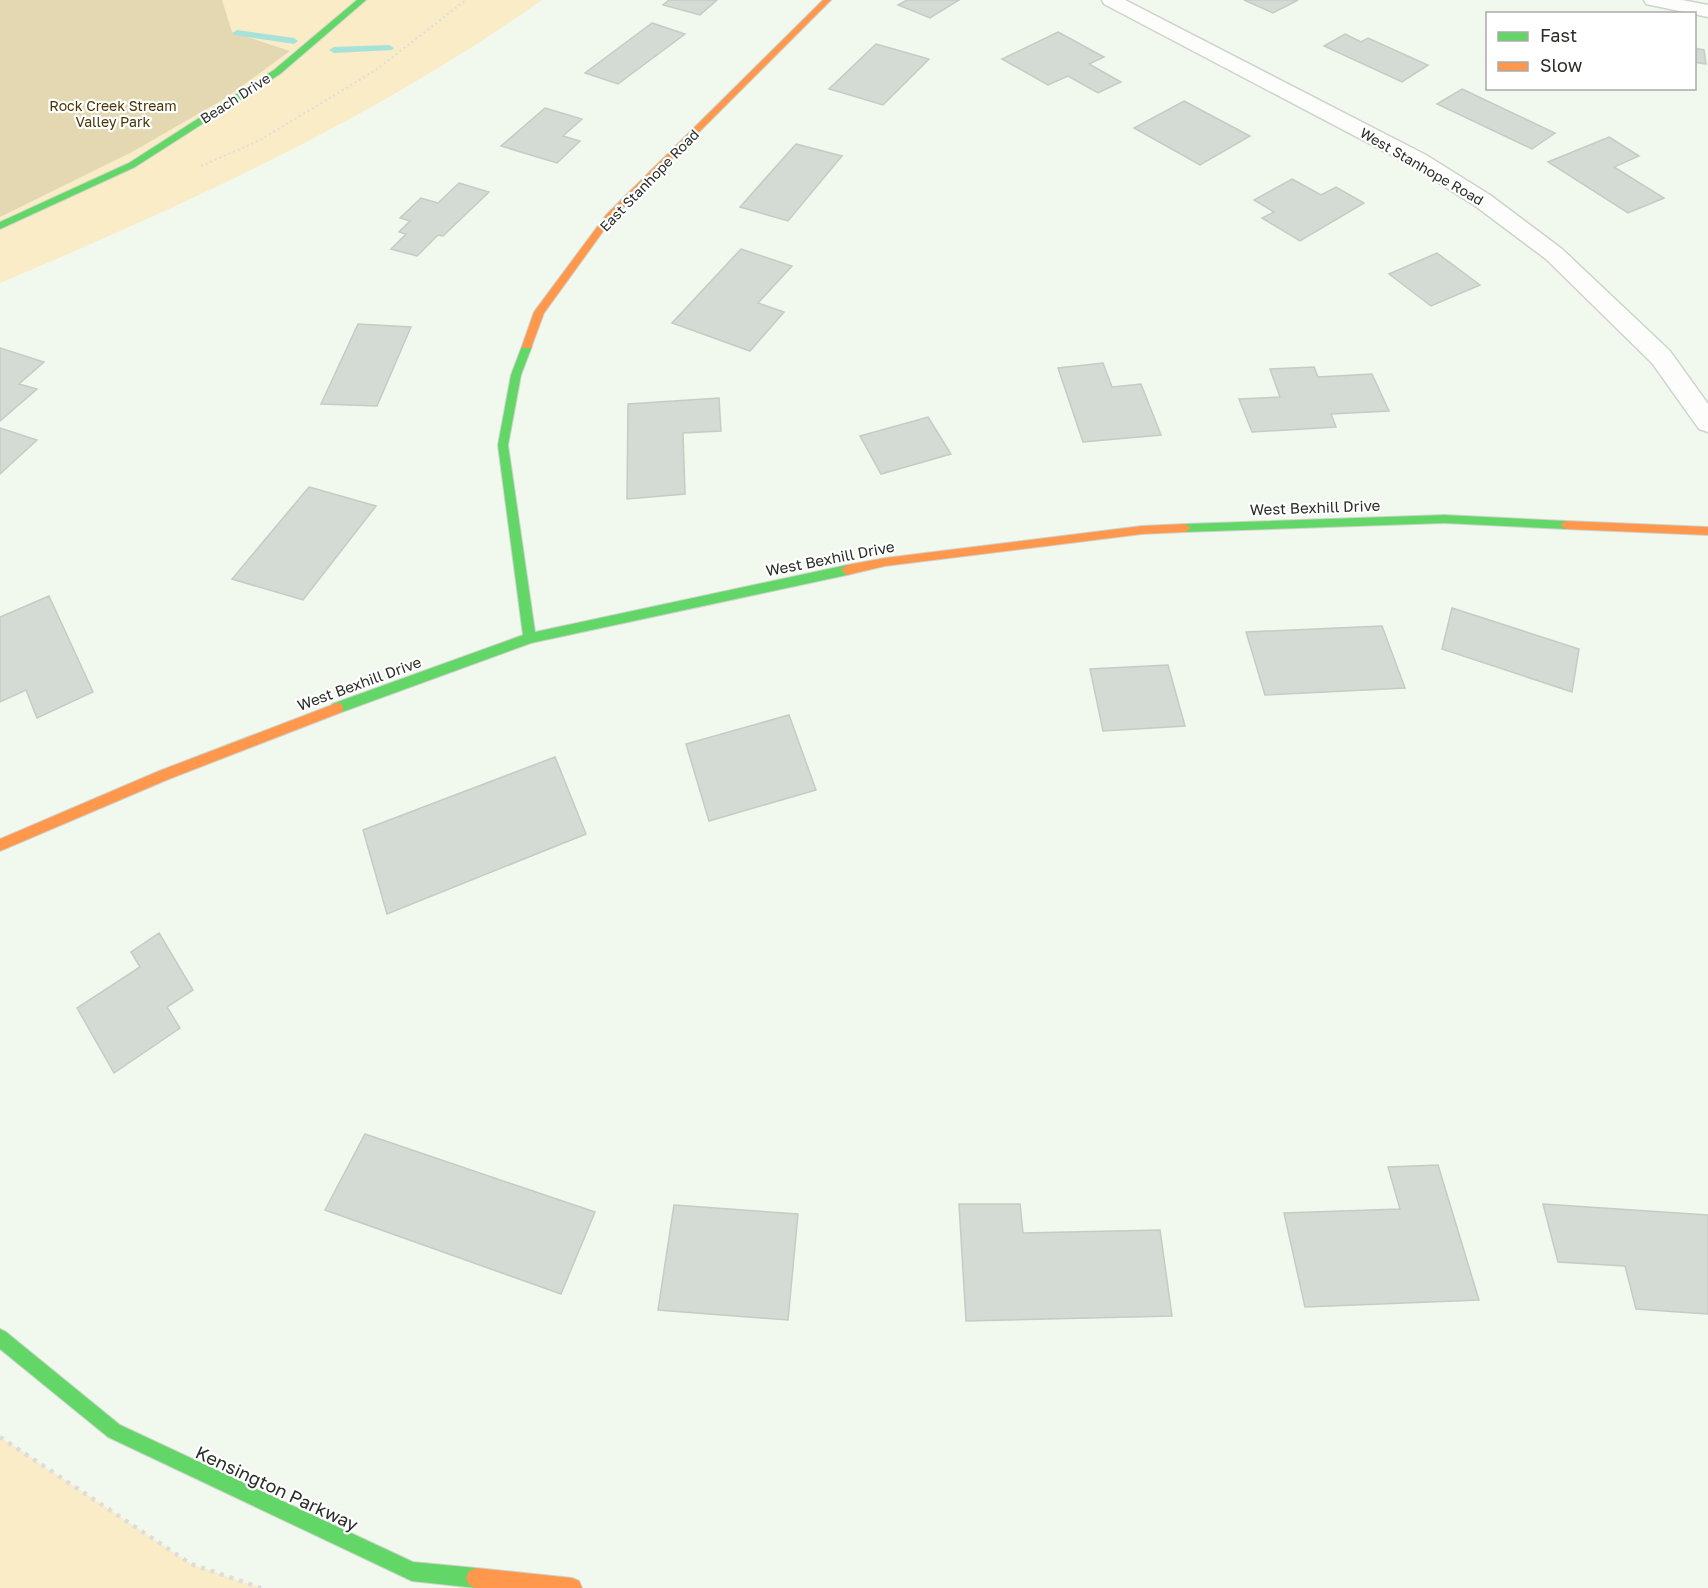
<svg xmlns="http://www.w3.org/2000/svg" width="1708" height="1588" viewBox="0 0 1708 1588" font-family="'Golos Text',sans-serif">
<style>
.green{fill:#f9ecc6}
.forest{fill:#e3d8b2}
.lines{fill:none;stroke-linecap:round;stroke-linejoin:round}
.stream{fill:#a5e2d9;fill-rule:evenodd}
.building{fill:#d4dad4;stroke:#c5cbc5;stroke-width:1.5}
.street-casing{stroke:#ced3cc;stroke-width:3}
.fast-casing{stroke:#ced3cc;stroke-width:2}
.slow-casing{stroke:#ced3cc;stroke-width:2}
.path-far1{stroke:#dddedc;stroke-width:2;stroke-dasharray:2 3;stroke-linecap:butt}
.path{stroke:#dddedc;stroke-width:4.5;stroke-dasharray:4 6;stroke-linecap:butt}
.street{fill:#fdfefc;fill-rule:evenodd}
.fast{fill:#63d668;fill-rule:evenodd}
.slow{fill:#ff974d;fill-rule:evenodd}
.labels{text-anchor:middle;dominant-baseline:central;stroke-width:4.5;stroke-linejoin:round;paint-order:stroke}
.far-street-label{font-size:14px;fill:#292d27;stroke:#fff}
.far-park-label{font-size:14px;fill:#483502;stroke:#fff}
.street-label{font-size:15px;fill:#292d27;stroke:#fff}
.near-street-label{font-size:18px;fill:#292d27;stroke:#fff}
</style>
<rect width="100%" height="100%" fill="#f1f8ee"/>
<path class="green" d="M0,0H542C373,119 190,203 0,283Z
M0,1437L191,1564L261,1588H0Z"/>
<path class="forest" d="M0,0H222L232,32L290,51L224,99L132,152L0,217Z"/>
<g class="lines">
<path class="stream" d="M237,30L294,38L298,41L294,44L234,35L233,33Z
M389,45L394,48L392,50L334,53L329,50L334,47Z"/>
</g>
<path class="building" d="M669,0H717L700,15L663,5Z
M907,0H959L930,18L898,5Z
M1244,0H1298L1273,13Z
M652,23L685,34L618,84L585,73Z
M1058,32L1104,57L1089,64L1121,82L1098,93L1068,76L1048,85L1002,59Z
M1345,34L1361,42L1368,38L1428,65L1402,82L1324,46Z
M876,44L929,59L883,105L829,89Z
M1694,48L1704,50L1706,64L1694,62Z
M1462,89L1555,133L1532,149L1437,104Z
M1184,101L1250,136L1200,165L1134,128Z
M545,108L582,119L563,136L580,141L557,163L501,146Z
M1609,137L1639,156L1614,167L1664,198L1628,213L1548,162Z
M796,144L842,156L788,221L740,207Z
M1292,179L1321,195L1336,187L1364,203L1300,241L1262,218L1274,212L1254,200Z
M459,183L489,192L443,236L438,235L417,256L391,249L406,234L399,232L410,221L400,218L421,198L438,203Z
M741,249L792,266L758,303L784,312L750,351L672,323Z
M1437,253L1480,285L1431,306L1389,274Z
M358,324L411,327L377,406L321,404Z
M0,348L44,362L19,384L37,389L0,421Z
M1103,363L1112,387L1141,384L1161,435L1083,442L1058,368Z
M1314,367L1318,377L1372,374L1389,411L1331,414L1336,427L1252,432L1239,399L1280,397L1270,369Z
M719,398L721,431L683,433L685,494L627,499L628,404Z
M928,417L951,454L881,474L860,436Z
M0,428L37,440L0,474Z
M309,487L376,506L303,600L232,579Z
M49,596L93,692L37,718L26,690L0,702V617Z
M1452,608L1579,649L1572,692L1442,649Z
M1382,626L1405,688L1265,695L1246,632Z
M1168,665L1185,726L1103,731L1090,669Z
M789,715L816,790L709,821L686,744Z
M555,757L586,834L387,914L363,830Z
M159,933L193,990L167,1007L180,1028L114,1073L77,1008L140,967L131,952Z
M365,1134L595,1212L561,1294L325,1210Z
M1438,1165L1479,1300L1305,1307L1284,1213L1400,1209L1388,1167Z
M959,1204H1020L1023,1233L1160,1230L1172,1316L966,1321Z
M1543,1204L1708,1215V1314L1636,1309L1625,1266L1558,1262Z
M674,1205L798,1214L788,1320L658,1310Z"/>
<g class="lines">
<defs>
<path id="street" d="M1102,0H1125L1426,155L1490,195L1562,249L1670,351L1708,404V432L1699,429L1652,363L1546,259L1474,205L1410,165L1104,4Z
M1644,0H1682L1708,5V17L1646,4Z"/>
<path id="fast" d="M357,0H366L280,74L135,167L0,229V222L129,163L274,70Z
M527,343L532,346L521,375L508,445L535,632L847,565L853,570L847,575L531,643L342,712H332L331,708L332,704L523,635L498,445L511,375L522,346Z
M1444,515L1566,521L1572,525L1566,529L1444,523L1185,532L1179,528L1185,524Z
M0,1329L6,1332L120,1425L413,1562L476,1568L483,1571L486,1578L483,1585L476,1588L412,1581L108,1437L0,1349Z"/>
<path id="slow" d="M823,0H831L612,219L544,313L531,348H523L522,346L534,312L606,215Z
M1566,521L1708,527V535L1566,529L1560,525Z
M1185,524L1191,528L1185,532L1142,534L885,566L847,575L841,570L847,565L885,558L1142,526Z
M337,703L342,704L343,708L342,712L169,779L0,851V839L159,771Z
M476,1568L572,1578L579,1581L582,1588H476L469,1585L466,1578L469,1571Z"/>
</defs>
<use href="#street" class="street-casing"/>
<use href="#fast" class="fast-casing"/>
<use href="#slow" class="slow-casing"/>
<path class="path-far1" d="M201,166L260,140L376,70L466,0"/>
<path class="path" d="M0,1437L191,1564L261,1588"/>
<use href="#street" class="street"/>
<use href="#fast" class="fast"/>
<use href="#slow" class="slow"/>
</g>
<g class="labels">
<g class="far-street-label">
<text transform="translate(235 98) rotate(-33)">Beach Drive</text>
<text transform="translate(1422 166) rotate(30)">West Stanhope Road</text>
<text transform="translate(649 180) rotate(-46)">East Stanhope Road</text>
</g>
<g class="far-park-label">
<text x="113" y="105">Rock Creek Stream<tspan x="113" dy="16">Valley Park</tspan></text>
</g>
<g class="street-label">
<text transform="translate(1315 507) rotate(-2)">West Bexhill Drive</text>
<text transform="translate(830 558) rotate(-11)">West Bexhill Drive</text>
<text transform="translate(359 683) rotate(-20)">West Bexhill Drive</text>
</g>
<g class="near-street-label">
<text transform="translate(277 1488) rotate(25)">Kensington Parkway</text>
</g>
</g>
<rect x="1486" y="12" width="210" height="78" fill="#ffffff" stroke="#a9aba9" stroke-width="1.5"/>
<rect x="1498" y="32" width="30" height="9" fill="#63d668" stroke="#a9aba9" stroke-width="1.5"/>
<text x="1540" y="42" font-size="18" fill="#292d27">Fast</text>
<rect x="1498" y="62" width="30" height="9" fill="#ff974d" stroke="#a9aba9" stroke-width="1.5"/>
<text x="1540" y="72" font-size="18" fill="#292d27">Slow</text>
</svg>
